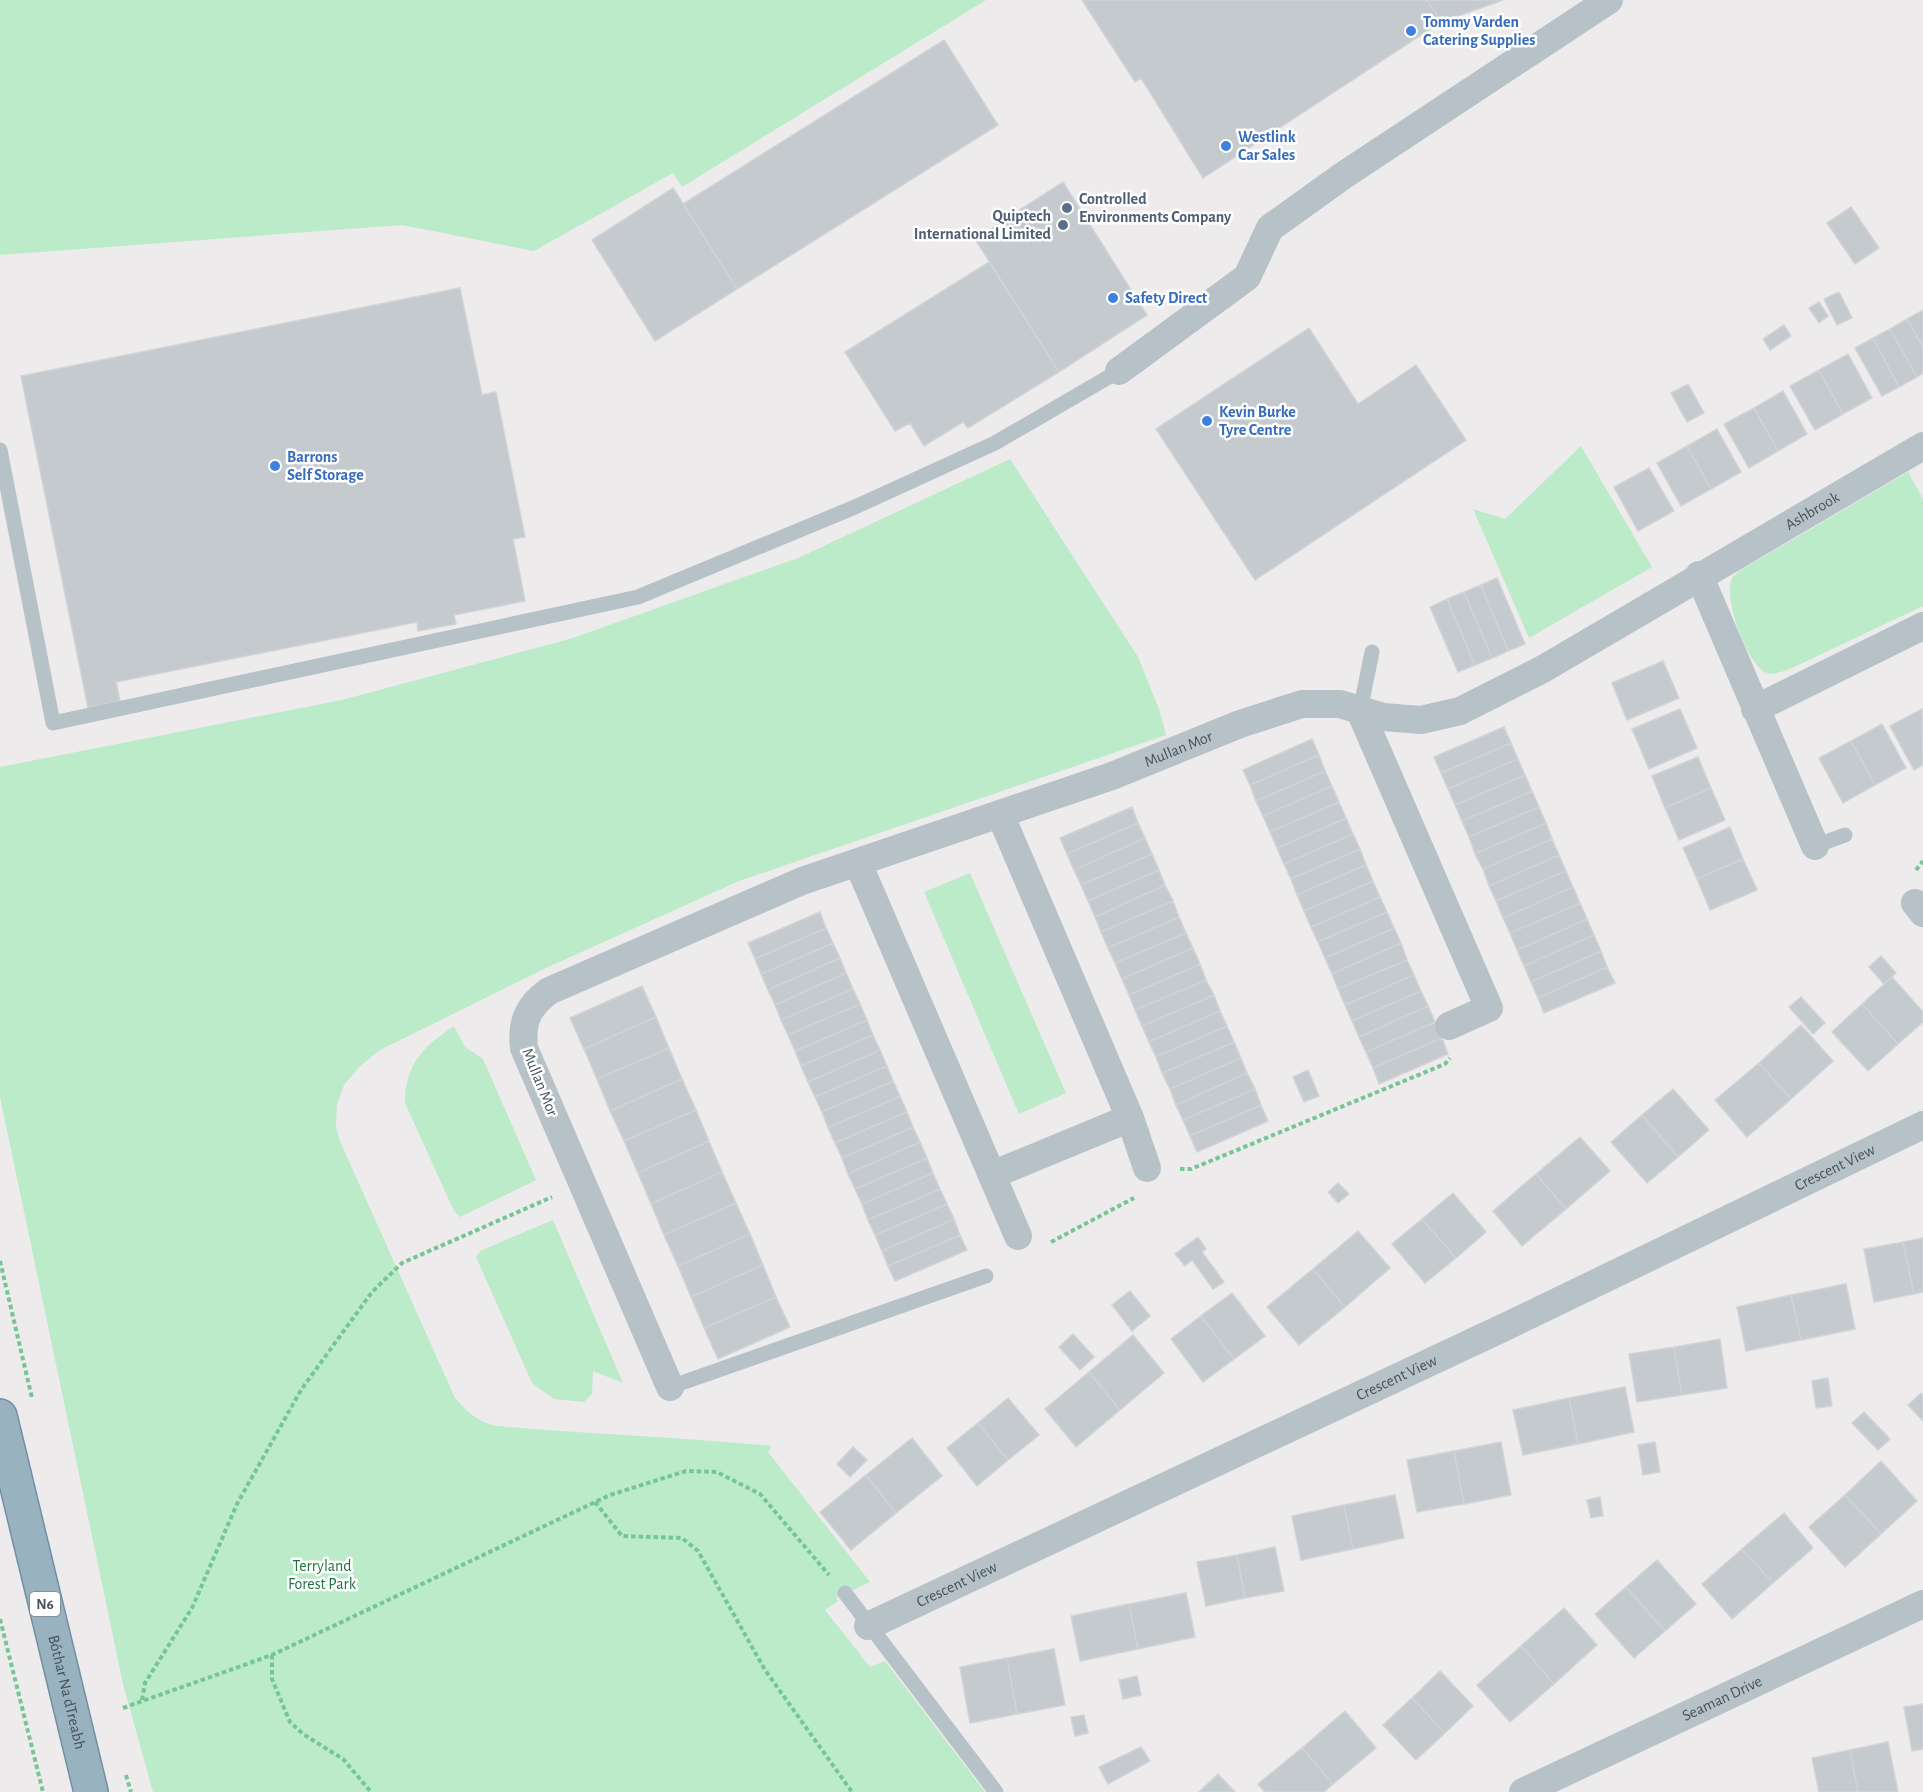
<svg xmlns="http://www.w3.org/2000/svg" width="1923" height="1792" viewBox="0 0 1923 1792" font-family="'Alegreya Sans',sans-serif">
<style>
.green{fill:#bbebc8}
.building{fill:#c5cace;stroke:#d0d3d7;stroke-width:1.5}
.lines{fill:none;stroke-linecap:round;stroke-linejoin:round}
.trunk-casing{stroke:#718fa4;stroke-width:36}
.path{stroke:#76c695;stroke-width:4;stroke-dasharray:4.5 3;stroke-linecap:butt}
.service{stroke:#b7c2c8;stroke-width:15}
.minor{stroke:#b7c2c8;stroke-width:28}
.trunk{stroke:#99b2c0;stroke-width:33}
.shop-dot{fill:#3f7fe0;stroke:#fff;stroke-width:2}
.service-dot{fill:#5c6f8a;stroke:#fff;stroke-width:2}
.labels{text-anchor:middle;dominant-baseline:central;stroke-width:5;stroke-linejoin:round;paint-order:stroke}
.shield{fill:#fff;stroke:#7d858a;stroke-width:1.5}
.shield-label{font-size:15px;font-weight:bold;fill:#455158}
.shop-label{font-size:16px;font-weight:bold;fill:#366cbe;stroke:#fff;text-anchor:start}
.service-label{font-size:16px;font-weight:bold;fill:#4e5e75;stroke:#fff;text-anchor:start}
.street-label{font-size:16px;fill:#455158;stroke:#fff}
.park-label{font-size:16px;fill:#1c733d;stroke:#fff}
</style>
<rect width="100%" height="100%" fill="#eeebec"/>
<path class="green" d="M0,0H986L682,187L673,173L534,251L402,225L0,255Z
M1581,446L1652,567L1529,638L1473,509L1505,519Z
M1010,459L1138,657L1159,709L1166,735L739,881L546,968L380,1050L358,1068L344,1085L337,1104L336,1126L339,1139L455,1398C467,1412 478,1422 496,1426C588,1434 680,1437 772,1446L768,1452L870,1582L836,1598L838,1601L825,1610L870,1667L885,1661L985,1792H153L123,1684L0,1097V767L342,700L573,638L798,558Z
M1908,472L1923,499V606L1792,668C1784,671 1773,676 1765,672C1746,661 1725,602 1731,581C1732,577 1736,574 1739,571Z
M970,873L1066,1093L1019,1114L924,892Z
M454,1026L465,1047L483,1059L536,1180L460,1217L454,1211L405,1103C405,1064 424,1046 454,1026Z
M553,1220L623,1383L593,1371L592,1394L584,1402L554,1399L532,1383L476,1257L480,1251Z"/>
<path class="building" d="M1082,0H1427L1441,22L1203,178L1141,78L1135,82Z
M1427,0H1503L1441,22Z
M944,40L998,125L737,289L683,204Z
M1063,182L1147,315L1059,372L975,239Z
M673,188L737,289L655,341L592,240Z
M1851,207L1879,248L1855,264L1827,223Z
M989,262L1059,372L968,428L963,422L924,446L910,423L895,431L845,352Z
M460,288L482,395L496,392L525,537L513,539L525,601L454,615L456,624L418,631L417,622L116,682L120,701L88,708L21,376Z
M1839,292L1852,318L1837,325L1824,299Z
M1819,302L1828,316L1819,323L1809,308Z
M1923,310V347L1907,319Z
M1907,319L1923,347V373L1917,377L1890,329Z
M1784,325L1791,336L1770,350L1763,339Z
M1309,328L1358,404L1416,365L1466,440L1255,580L1156,429Z
M1890,329L1917,377L1899,387L1873,338Z
M1873,338L1899,387L1882,396L1855,348Z
M1848,354L1872,398L1843,414L1819,370Z
M1819,370L1843,414L1815,430L1790,386Z
M1688,384L1704,413L1687,422L1671,393Z
M1783,391L1807,434L1778,451L1754,408Z
M1754,408L1778,451L1749,468L1724,424Z
M1717,429L1741,472L1711,489L1687,446Z
M1687,446L1711,489L1681,506L1657,463Z
M1649,468L1674,511L1638,531L1614,487Z
M1497,578L1525,644L1508,651L1481,585Z
M1481,585L1508,651L1492,658L1464,592Z
M1464,592L1492,658L1475,665L1447,599Z
M1447,599L1475,665L1458,672L1430,607Z
M1663,661L1679,698L1627,720L1612,683Z
M1680,709L1697,748L1649,769L1632,729Z
M1922,709L1923,765L1914,770L1890,726Z
M1882,724L1906,768L1875,785L1851,741Z
M1504,727L1511,743L1441,773L1434,757Z
M1312,739L1319,755L1250,785L1243,770Z
M1851,741L1875,785L1843,803L1819,758Z
M1511,743L1518,759L1448,789L1441,773Z
M1319,755L1325,771L1256,801L1250,785Z
M1698,757L1711,788L1665,808L1652,776Z
M1518,759L1525,775L1455,805L1448,789Z
M1325,771L1332,786L1263,816L1256,801Z
M1525,775L1532,791L1462,821L1455,805Z
M1332,786L1339,802L1270,832L1263,816Z
M1711,788L1725,820L1679,840L1665,808Z
M1532,791L1539,807L1469,837L1462,821Z
M1339,802L1346,818L1277,848L1270,832Z
M1132,807L1138,823L1067,854L1060,838Z
M1539,807L1546,823L1475,854L1469,837Z
M1346,818L1353,834L1284,864L1277,848Z
M1138,823L1145,838L1074,870L1067,854Z
M1546,823L1552,839L1483,869L1475,854Z
M1730,827L1743,859L1697,879L1683,848Z
M1353,834L1360,849L1291,879L1284,864Z
M1145,838L1152,854L1081,885L1074,870Z
M1552,839L1559,855L1489,886L1483,869Z
M1360,849L1366,865L1297,895L1291,879Z
M1152,854L1159,870L1088,901L1081,885Z
M1559,855L1566,871L1496,901L1489,886Z
M1743,859L1757,890L1710,910L1697,879Z
M1366,865L1373,881L1304,911L1297,895Z
M1159,870L1165,885L1095,917L1088,901Z
M1566,871L1573,887L1503,918L1496,901Z
M1373,881L1380,897L1311,927L1304,911Z
M1165,885L1173,901L1101,932L1095,917Z
M1573,887L1580,903L1510,933L1503,918Z
M1380,897L1387,912L1318,942L1311,927Z
M1173,901L1179,917L1108,948L1101,932Z
M1580,903L1587,919L1517,950L1510,933Z
M820,912L826,928L755,959L748,943Z
M1387,912L1394,928L1325,958L1318,942Z
M1179,917L1186,933L1115,963L1108,948Z
M1587,919L1594,935L1524,966L1517,950Z
M826,928L833,943L761,974L755,959Z
M1394,928L1401,943L1332,974L1325,958Z
M1186,933L1193,948L1122,979L1115,963Z
M1594,935L1601,951L1531,982L1524,966Z
M833,943L840,958L768,990L761,974Z
M1401,943L1407,960L1338,989L1332,974Z
M1193,948L1200,964L1129,995L1122,979Z
M1601,951L1607,967L1538,998L1531,982Z
M1881,956L1896,973L1884,984L1869,967Z
M840,958L846,973L775,1005L768,990Z
M1407,960L1414,975L1345,1005L1338,989Z
M1200,964L1206,980L1135,1010L1129,995Z
M1607,967L1615,983L1544,1013L1538,998Z
M846,973L853,989L781,1020L775,1005Z
M1414,975L1421,991L1352,1021L1345,1005Z
M1892,977L1923,1012V1022L1898,1044L1862,1004Z
M1206,980L1214,995L1142,1026L1135,1010Z
M642,986L656,1017L584,1049L570,1018Z
M853,989L860,1004L788,1035L781,1020Z
M1421,991L1428,1006L1359,1037L1352,1021Z
M1214,995L1220,1011L1149,1042L1142,1026Z
M1801,997L1825,1023L1813,1034L1789,1007Z
M860,1004L867,1020L795,1051L788,1035Z
M1862,1004L1898,1044L1868,1071L1832,1032Z
M1428,1006L1435,1022L1366,1052L1359,1037Z
M1220,1011L1227,1026L1156,1057L1149,1042Z
M656,1017L669,1048L597,1079L584,1049Z
M867,1020L873,1035L801,1066L795,1051Z
M1435,1022L1442,1038L1373,1068L1366,1052Z
M1801,1025L1833,1061L1791,1099L1759,1063Z
M1227,1026L1234,1042L1162,1073L1156,1057Z
M873,1035L880,1050L808,1082L801,1066Z
M1442,1038L1448,1054L1379,1084L1373,1068Z
M1234,1042L1241,1058L1170,1089L1162,1073Z
M669,1048L682,1079L610,1111L597,1079Z
M880,1050L887,1066L815,1097L808,1082Z
M1241,1058L1247,1073L1176,1105L1170,1089Z
M1759,1063L1791,1099L1747,1137L1715,1100Z
M887,1066L893,1081L822,1112L815,1097Z
M1308,1070L1319,1096L1304,1102L1293,1077Z
M1247,1073L1255,1089L1183,1120L1176,1105Z
M682,1079L696,1110L624,1141L610,1111Z
M893,1081L900,1096L828,1128L822,1112Z
M1255,1089L1261,1105L1190,1136L1183,1120Z
M1673,1089L1709,1130L1678,1157L1642,1115Z
M900,1096L907,1112L835,1143L828,1128Z
M1261,1105L1268,1121L1197,1152L1190,1136Z
M696,1110L709,1141L638,1173L624,1141Z
M907,1112L913,1127L842,1158L835,1143Z
M1642,1115L1678,1157L1647,1183L1611,1142Z
M913,1127L920,1142L848,1174L842,1158Z
M1580,1137L1610,1171L1566,1209L1536,1174Z
M709,1141L722,1172L651,1204L638,1173Z
M920,1142L927,1158L855,1189L848,1174Z
M927,1158L933,1173L862,1204L855,1189Z
M722,1172L736,1203L664,1235L651,1204Z
M933,1173L940,1189L868,1220L862,1204Z
M1536,1174L1566,1209L1522,1246L1493,1211Z
M1338,1183L1349,1194L1338,1203L1328,1192Z
M940,1189L947,1204L875,1235L868,1220Z
M1453,1193L1486,1232L1456,1258L1422,1219Z
M736,1203L750,1234L678,1266L664,1235Z
M947,1204L954,1219L882,1251L875,1235Z
M954,1219L960,1235L888,1266L882,1251Z
M1422,1219L1456,1258L1425,1283L1392,1244Z
M1358,1231L1390,1268L1345,1307L1313,1269Z
M750,1234L763,1265L691,1297L678,1266Z
M960,1235L967,1250L895,1281L888,1266Z
M1198,1237L1206,1249L1202,1252L1224,1282L1213,1289L1192,1260L1185,1266L1175,1254Z
M1923,1238V1292L1914,1294L1903,1242Z
M1903,1242L1914,1294L1874,1302L1864,1249Z
M763,1265L776,1297L704,1328L691,1297Z
M1313,1269L1345,1307L1299,1345L1267,1307Z
M1846,1284L1855,1329L1801,1340L1791,1295Z
M1130,1291L1150,1316L1132,1331L1112,1305Z
M1232,1293L1265,1336L1234,1359L1201,1316Z
M1791,1295L1801,1340L1746,1351L1737,1307Z
M776,1297L790,1327L718,1359L704,1328Z
M1201,1316L1234,1359L1203,1382L1171,1339Z
M1073,1334L1094,1357L1080,1370L1059,1347Z
M1133,1335L1164,1373L1120,1410L1089,1372Z
M1720,1339L1727,1388L1682,1395L1674,1347Z
M1674,1347L1682,1395L1637,1402L1629,1354Z
M1089,1372L1120,1410L1076,1447L1045,1409Z
M1828,1378L1832,1406L1816,1408L1812,1381Z
M1625,1387L1634,1432L1578,1444L1569,1398Z
M1921,1393L1923,1395V1421L1908,1405Z
M1008,1398L1039,1435L1008,1460L978,1423Z
M1569,1398L1578,1444L1523,1455L1513,1410Z
M1864,1412L1890,1439L1878,1450L1852,1423Z
M978,1423L1008,1460L977,1486L947,1448Z
M912,1438L942,1476L896,1513L866,1475Z
M1501,1442L1511,1495L1464,1504L1454,1451Z
M1655,1442L1660,1472L1643,1475L1638,1445Z
M853,1447L867,1460L850,1477L837,1464Z
M1454,1451L1464,1504L1417,1512L1407,1460Z
M1881,1461L1917,1501L1881,1534L1845,1495Z
M866,1475L896,1513L851,1550L820,1512Z
M1395,1495L1404,1538L1353,1549L1344,1505Z
M1845,1495L1881,1534L1845,1567L1809,1527Z
M1600,1497L1603,1516L1591,1518L1587,1500Z
M1344,1505L1353,1549L1301,1560L1292,1516Z
M1784,1513L1813,1548L1773,1583L1742,1549Z
M1275,1547L1284,1591L1245,1598L1237,1555Z
M1742,1549L1773,1583L1732,1619L1702,1584Z
M1237,1555L1245,1598L1206,1606L1197,1562Z
M1657,1560L1696,1604L1665,1631L1626,1587Z
M1626,1587L1665,1631L1634,1658L1595,1614Z
M1186,1593L1195,1637L1138,1649L1129,1604Z
M1129,1604L1138,1649L1080,1661L1071,1616Z
M1564,1608L1597,1645L1554,1684L1521,1646Z
M1521,1646L1554,1684L1510,1722L1477,1685Z
M1054,1649L1065,1705L1017,1714L1007,1658Z
M1007,1658L1017,1714L970,1723L960,1667Z
M1440,1671L1473,1706L1445,1733L1412,1698Z
M1137,1676L1141,1695L1123,1699L1119,1680Z
M1412,1698L1445,1733L1416,1760L1383,1725Z
M1923,1704V1749L1912,1751L1904,1707Z
M1345,1711L1376,1748L1333,1784L1302,1748Z
M1084,1715L1088,1733L1075,1736L1071,1717Z
M1888,1742L1898,1792H1858L1850,1750Z
M1141,1747L1150,1761L1108,1784L1099,1767Z
M1302,1748L1333,1784L1324,1792H1265L1258,1784Z
M1850,1750L1858,1792H1819L1812,1758Z
M1218,1774L1235,1792H1199Z"/>
<g class="lines">
<defs>
<g id="trunk">
<path id="s4" d="M0,1416L91,1792"/>
</g>
</defs>
<use href="#trunk" class="trunk-casing"/>
<path class="path" d="M1916,870L1923,861
M1180,1169H1191L1445,1064L1450,1058
M1051,1242L1134,1198
M0,1261L32,1398
M595,1502L622,1536L682,1538L698,1551L765,1670L852,1792
M0,1619L43,1792
M272,1655V1679L290,1722L303,1734L343,1759L371,1792
M142,1700L145,1683L192,1608L237,1504L301,1390L372,1292L402,1263L552,1197
M123,1708L272,1655L610,1495L686,1471L717,1472L760,1494L829,1575
M126,1775L131,1792"/>
<path class="service" d="M0,450L53,723L638,597L855,507L995,443L1119,371
M1360,711L1372,652
M1815,846L1845,835
M670,1387L986,1276
M845,1593L996,1792"/>
<g class="minor">
<path d="M1119,371L1247,277L1270,228L1344,175L1609,0"/>
<path d="M1699,575L1815,846"/>
<path d="M1755,709L1923,626"/>
<path d="M1360,711L1489,1008L1449,1026"/>
<path d="M1000,814L1130,1118L1147,1168"/>
<path d="M858,863L1018,1236"/>
<path d="M1915,903L1923,913"/>
<path d="M992,1175L1130,1118"/>
<path id="s1" d="M670,1387L524,1048C521,1022 528,1006 549,991L802,881L1112,776L1240,724L1302,704H1340L1383,717L1421,720L1460,711L1543,669L1923,446"/>
<path id="s2" d="M868,1626L1507,1326L1923,1125"/>
<path id="s3" d="M1523,1792L1923,1604"/>
</g>
<use href="#trunk" class="trunk"/>
</g>
<g class="shop-dot">
<circle cx="1411" cy="31" r="6"/>
<circle cx="1226" cy="146" r="6"/>
<circle cx="1113" cy="298" r="6"/>
<circle cx="1207" cy="421" r="6"/>
<circle cx="275" cy="466" r="6"/>
</g>
<g class="service-dot">
<circle cx="1067" cy="208" r="6"/>
<circle cx="1063" cy="225" r="6"/>
</g>
<g class="labels">
<rect class="shield" x="30" y="1592" width="30" height="24" rx="4.5"/>
<g class="shield-label">
<text x="45" y="1604">N6</text>
</g>
<g class="shop-label">
<text x="1423" y="22">Tommy Varden<tspan x="1423" dy="18">Catering Supplies</tspan></text>
<text x="1238" y="137">Westlink<tspan x="1238" dy="18">Car Sales</tspan></text>
<text x="1125" y="298">Safety Direct</text>
<text x="1219" y="412">Kevin Burke<tspan x="1219" dy="18">Tyre Centre</tspan></text>
<text x="287" y="457">Barrons<tspan x="287" dy="18">Self Storage</tspan></text>
</g>
<g class="service-label">
<text x="1079" y="199">Controlled<tspan x="1079" dy="18">Environments Company</tspan></text>
<text x="1051" y="216" text-anchor="end">Quiptech<tspan x="1051" dy="18">International Limited</tspan></text>
</g>
<g class="street-label">
<text stroke="none"><textPath href="#s1" startOffset="1808">Ashbrook</textPath></text>
<text stroke="none"><textPath href="#s1" startOffset="1110">Mullan Mor</textPath></text>
<text transform="translate(540 1082) rotate(68)">Mullan Mor</text>
<text stroke="none"><textPath href="#s2" startOffset="1070">Crescent View</textPath></text>
<text stroke="none"><textPath href="#s2" startOffset="584">Crescent View</textPath></text>
<text stroke="none"><textPath href="#s2" startOffset="98">Crescent View</textPath></text>
<text stroke="none"><textPath href="#s4" startOffset="284">Bóthar Na dTreabh</textPath></text>
<text stroke="none"><textPath href="#s3" startOffset="220">Seaman Drive</textPath></text>
</g>
<g class="park-label">
<text x="322" y="1566">Terryland<tspan x="322" dy="18">Forest Park</tspan></text>
</g>
</g>
</svg>
